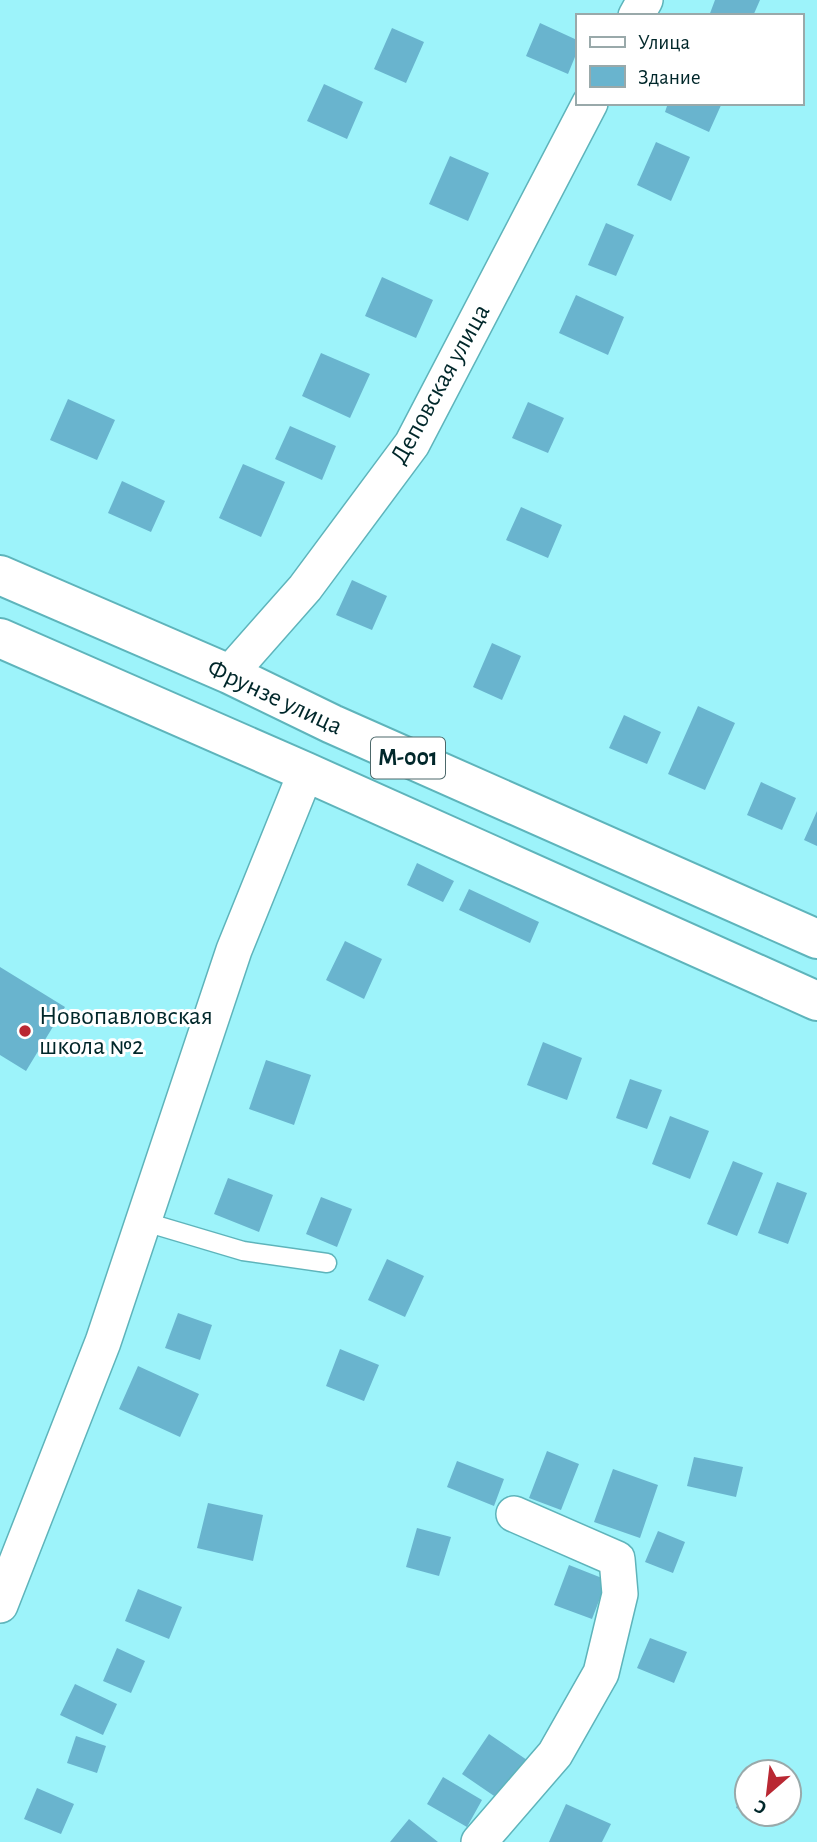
<svg xmlns="http://www.w3.org/2000/svg" width="817" height="1842" viewBox="0 0 817 1842" font-family="'Alegreya Sans',sans-serif">
<style>
.building{fill:#69b4ce}
.lines{fill:none;stroke-linecap:round;stroke-linejoin:round}
.lane-casing{stroke:#5eb4bb;stroke-width:21}
.street-casing{stroke:#5eb4bb;stroke-width:38}
.primary-casing{stroke:#5eb4bb;stroke-width:42}
.lane{stroke:#fff;stroke-width:18}
.street{stroke:#fff;stroke-width:35}
.primary{stroke:#fff;stroke-width:38}
.poi-dot{fill:#b92833;stroke:#fff;stroke-width:2.5}
.labels{text-anchor:middle;dominant-baseline:central;stroke-width:6;stroke-linejoin:round;paint-order:stroke}
.shield{fill:#fff;stroke:#4c686a;stroke-width:2}
.shield-label{font-size:24px;font-weight:bold;fill:#00272a}
.street-label{font-size:26px;fill:#00272a;stroke:#fff}
.poi-label{font-size:26px;fill:#00272a;stroke:#fff;text-anchor:start}
</style>
<rect width="100%" height="100%" fill="#9df3fa"/>
<path class="building" d="M715,0H760L753,16H709Z
M540,23L577,40V52L568,74L526,56Z
M392,28L424,42L406,83L374,69Z
M324,84L363,102L347,139L307,121Z
M668,103H722L709,132L665,112Z
M656,142L690,157L671,201L637,185Z
M450,156L489,173L468,221L429,204Z
M606,223L634,235L616,276L588,265Z
M382,277L433,300L416,338L365,316Z
M576,295L624,317L608,355L559,333Z
M321,353L370,374L350,418L302,396Z
M68,399L115,420L97,460L50,440Z
M528,402L564,418L548,453L512,438Z
M290,426L336,446L322,480L275,459Z
M243,464L285,482L261,537L219,518Z
M122,481L165,501L151,532L108,513Z
M521,507L562,525L548,558L506,540Z
M352,580L387,596L372,630L336,615Z
M492,643L521,656L502,700L473,687Z
M698,706L735,723L705,790L668,774Z
M624,715L661,732L647,764L609,748Z
M761,782L796,798L782,830L747,815Z
M817,811V846L804,840Z
M417,863L454,881L443,902L407,885Z
M469,889L539,922L530,943L459,910Z
M345,941L382,959L364,999L326,980Z
M0,967L65,1007L26,1071L0,1055Z
M543,1042L582,1058L567,1100L527,1085Z
M266,1060L311,1075L294,1125L249,1109Z
M630,1079L662,1090L647,1129L616,1118Z
M670,1116L709,1131L690,1179L652,1164Z
M733,1161L763,1173L737,1236L707,1224Z
M228,1178L273,1195L259,1232L214,1214Z
M777,1182L807,1193L788,1244L758,1233Z
M321,1197L352,1209L337,1247L306,1234Z
M387,1259L424,1276L405,1317L368,1300Z
M178,1313L212,1325L200,1360L165,1348Z
M340,1349L379,1365L364,1401L326,1386Z
M138,1366L199,1394L180,1437L119,1409Z
M547,1451L579,1464L561,1510L529,1498Z
M694,1457L743,1467L736,1497L687,1486Z
M457,1461L504,1479L494,1506L447,1487Z
M613,1469L658,1485L640,1538L594,1522Z
M208,1503L263,1515L253,1561L197,1548Z
M417,1528L451,1537L439,1576L406,1567Z
M658,1531L685,1542L673,1573L645,1562Z
M569,1565L607,1580L592,1619L554,1605Z
M138,1589L182,1607L169,1639L125,1621Z
M650,1638L687,1652L674,1683L637,1668Z
M117,1648L145,1661L131,1693L103,1681Z
M75,1684L117,1704L103,1735L60,1715Z
M489,1734L527,1760L500,1800L462,1774Z
M76,1736L106,1746L97,1773L67,1763Z
M443,1777L482,1800L467,1827L427,1804Z
M747,1778V1812L736,1808Z
M37,1788L74,1804L61,1834L24,1819Z
M566,1804L611,1824L602,1842H549Z
M754,1814H784L780,1824Z
M409,1819L438,1842H390Z"/>
<g class="lines">
<defs>
<path id="lane" d="M142,1221L243,1251L327,1263"/>
<path id="street" d="M636,16L645,0
M229,674L305,588L412,444L590,103
M0,1605L103,1342L234,950L306,772
M479,1842L555,1754L601,1673L620,1594L617,1559L514,1514"/>
<path id="primary" d="M0,575L229,674L332,724L817,939
M0,638L306,772L817,1001"/>
</defs>
<use href="#lane" class="lane-casing"/>
<use href="#street" class="street-casing"/>
<use href="#primary" class="primary-casing"/>
<use href="#lane" class="lane"/>
<use href="#street" class="street"/>
<use href="#primary" class="primary"/>
</g>
<circle class="poi-dot" cx="25" cy="1031" r="7"/>
<g class="labels">
<rect class="shield" x="371" y="737.5" width="74" height="41" rx="5"/>
<g class="shield-label">
<text x="408" y="758">M-001</text>
</g>
<g class="street-label">
<text transform="translate(440 384) rotate(-61)">Деповская улица</text>
<text transform="translate(275 697) rotate(25)">Фрунзе улица</text>
</g>
<g class="poi-label">
<text x="39" y="1016">Новопавловская<tspan x="39" dy="30">школа №2</tspan></text>
</g>
</g>
<rect x="576" y="14" width="228" height="91" fill="#ffffff" stroke="#99a9aa" stroke-width="2"/>
<rect x="590" y="37" width="35" height="10" fill="#ffffff" stroke="#99a9aa" stroke-width="2"/>
<text x="638" y="49" font-size="21" fill="#00272a">Улица</text>
<rect x="590" y="66" width="35" height="21" fill="#69b4ce" stroke="#99a9aa" stroke-width="2"/>
<text x="638" y="84" font-size="21" fill="#00272a">Здание</text>
<g transform="translate(768 1793) rotate(208)"><circle r="33" fill="#ffffff" stroke="#99a9aa" stroke-width="2"/>
<path d="M0-5L12 26L0 18L-12 26Z" fill="#b92833"/>
<text y="-10" font-size="19" font-weight="bold" text-anchor="middle" fill="#00272a">С</text>
</g>
</svg>
